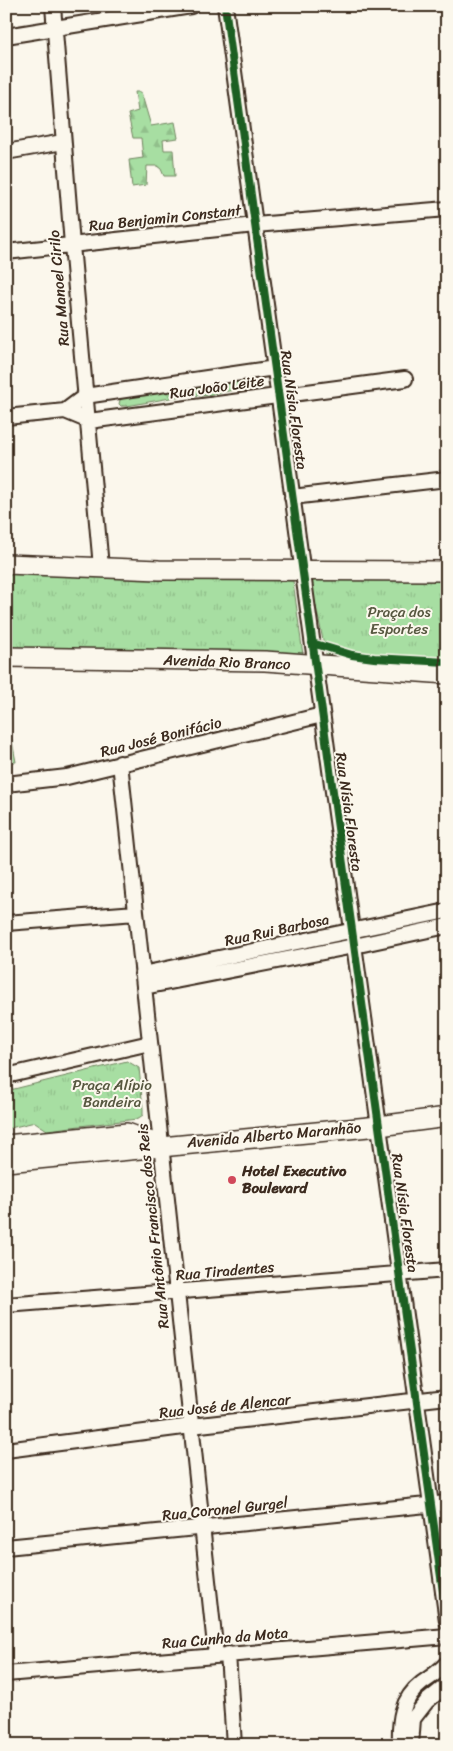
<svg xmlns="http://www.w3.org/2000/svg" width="453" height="1751" viewBox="0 0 453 1751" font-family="Sriracha,sans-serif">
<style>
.green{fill:#a7dea2;stroke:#718460}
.forest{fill:url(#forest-firs);stroke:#718460}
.park{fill:url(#park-tufts);stroke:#718460}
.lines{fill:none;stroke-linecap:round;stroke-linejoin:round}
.street-casing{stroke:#3b2a1e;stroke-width:18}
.secondary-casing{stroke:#3b2a1e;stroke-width:22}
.street{stroke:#fbf7ec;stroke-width:14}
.secondary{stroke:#fbf7ec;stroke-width:19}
.cycleway-casing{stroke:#fbf7ec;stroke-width:11}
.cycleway{stroke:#1b5e20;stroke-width:8}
.poi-dot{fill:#d1495b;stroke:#fbf7ec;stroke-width:2}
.labels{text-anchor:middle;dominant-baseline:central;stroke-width:4;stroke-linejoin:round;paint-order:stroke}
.street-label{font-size:15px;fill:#3b2a1e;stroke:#fbf7ec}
.park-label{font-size:15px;fill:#56573f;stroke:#fbf7ec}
.poi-label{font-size:15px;font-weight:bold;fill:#3b2a1e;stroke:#fbf7ec;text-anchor:start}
</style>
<defs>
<pattern id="forest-firs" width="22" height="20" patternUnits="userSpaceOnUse" patternTransform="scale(1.25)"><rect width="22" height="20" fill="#a7dea2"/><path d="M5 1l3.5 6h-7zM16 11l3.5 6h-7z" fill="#91bf8b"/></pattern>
<pattern id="park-tufts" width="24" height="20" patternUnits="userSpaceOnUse" patternTransform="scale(1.25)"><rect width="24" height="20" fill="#a7dea2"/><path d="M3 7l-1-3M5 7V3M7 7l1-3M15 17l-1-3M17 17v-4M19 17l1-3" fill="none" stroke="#91bf8b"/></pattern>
</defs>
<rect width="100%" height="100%" fill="#fbf7ec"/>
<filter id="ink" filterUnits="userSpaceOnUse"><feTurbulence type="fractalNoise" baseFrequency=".02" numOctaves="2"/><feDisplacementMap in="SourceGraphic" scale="10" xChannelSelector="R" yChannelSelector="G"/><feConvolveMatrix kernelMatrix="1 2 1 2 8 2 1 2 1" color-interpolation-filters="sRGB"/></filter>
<g filter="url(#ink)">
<path class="green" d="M6,710L16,762H6Z"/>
<path class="forest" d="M135,92H141L151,126L175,122L178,138L163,140L164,150H173L175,176H164L161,169L157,166H147L146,185L132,187L129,160L143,158L141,138H133L128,114L138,111Z"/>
<path class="park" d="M249,381H253L255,386L202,396L188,394V391L194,388Z
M171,390L180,391L181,396L127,406H121L119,404L120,400L124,398Z
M6,574L293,581L303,655L6,648Z
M447,575V668L398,666L326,654L312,588V578Z
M127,1061L139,1068L143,1109V1115L137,1119L47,1130L35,1122L6,1129V1091Z"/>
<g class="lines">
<defs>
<path id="street" d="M53,6L72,245L101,567
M225,6L447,1621
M6,36L191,6
M6,152L63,142
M6,252L255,225L447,209
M65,411L85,396L275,368
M6,417L65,411L89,421L405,379
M292,497L447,479
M120,763L216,1655
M6,784L67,777L322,715
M6,923L136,913
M142,974L447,911
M144,987L354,946L447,926
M6,1076L150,1043
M6,1305L447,1270
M6,1450L191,1426L447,1397
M6,1547L447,1503
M228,1654L234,1745
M6,1674L447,1636
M400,1745C399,1720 401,1699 422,1683C431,1677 440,1671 447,1663
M411,1745L413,1719L427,1701L447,1685"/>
<path id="secondary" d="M6,564L159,570L447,571
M6,657L265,661L447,674
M6,1145L127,1133L157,1144
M6,1162L379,1126L447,1117"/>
</defs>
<use href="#street" class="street-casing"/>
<use href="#secondary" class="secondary-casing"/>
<use href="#street" class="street"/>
<use href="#secondary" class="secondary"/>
<defs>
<path id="cycleway" d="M225,6L447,1621
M312,643L352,655L374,658L447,662"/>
</defs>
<use href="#cycleway" class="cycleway-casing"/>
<use href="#cycleway" class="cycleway"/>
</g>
</g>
<circle class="poi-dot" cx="232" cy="1180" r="5"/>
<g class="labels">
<g class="street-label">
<text transform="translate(165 218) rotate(-6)">Rua Benjamin Constant</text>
<text transform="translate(59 288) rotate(-95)">Rua Manoel Cirilo</text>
<text transform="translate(217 387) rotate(-8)">Rua João Leite</text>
<text transform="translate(294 410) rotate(82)">Rua Nísia Floresta</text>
<text transform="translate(227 662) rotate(2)">Avenida Rio Branco</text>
<text transform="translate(161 737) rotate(-14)">Rua José Bonifácio</text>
<text transform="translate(349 812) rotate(82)">Rua Nísia Floresta</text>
<text transform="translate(277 930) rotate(-12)">Rua Rui Barbosa</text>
<text transform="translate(274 1135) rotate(-5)">Avenida Alberto Maranhão</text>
<text transform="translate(405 1213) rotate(82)">Rua Nísia Floresta</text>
<text transform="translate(153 1226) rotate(-96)">Rua Antônio Francisco dos Reis</text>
<text transform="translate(225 1271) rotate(-5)">Rua Tiradentes</text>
<text transform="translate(225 1406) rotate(-6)">Rua José de Alencar</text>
<text transform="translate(225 1509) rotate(-6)">Rua Coronel Gurgel</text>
<text transform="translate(225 1638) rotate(-5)">Rua Cunha da Mota</text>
</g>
<g class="park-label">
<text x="399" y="612">Praça dos<tspan x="399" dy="17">Esportes</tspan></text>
<text x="112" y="1085">Praça Alípio<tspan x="112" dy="17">Bandeira</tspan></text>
</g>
<g class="poi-label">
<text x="242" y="1171">Hotel Executivo<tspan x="242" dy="17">Boulevard</tspan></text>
</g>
</g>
<rect width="453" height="1751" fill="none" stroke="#fbf7ec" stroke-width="25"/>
<rect x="12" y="12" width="428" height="1726" fill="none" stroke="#3b2a1e" stroke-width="2" filter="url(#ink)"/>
</svg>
